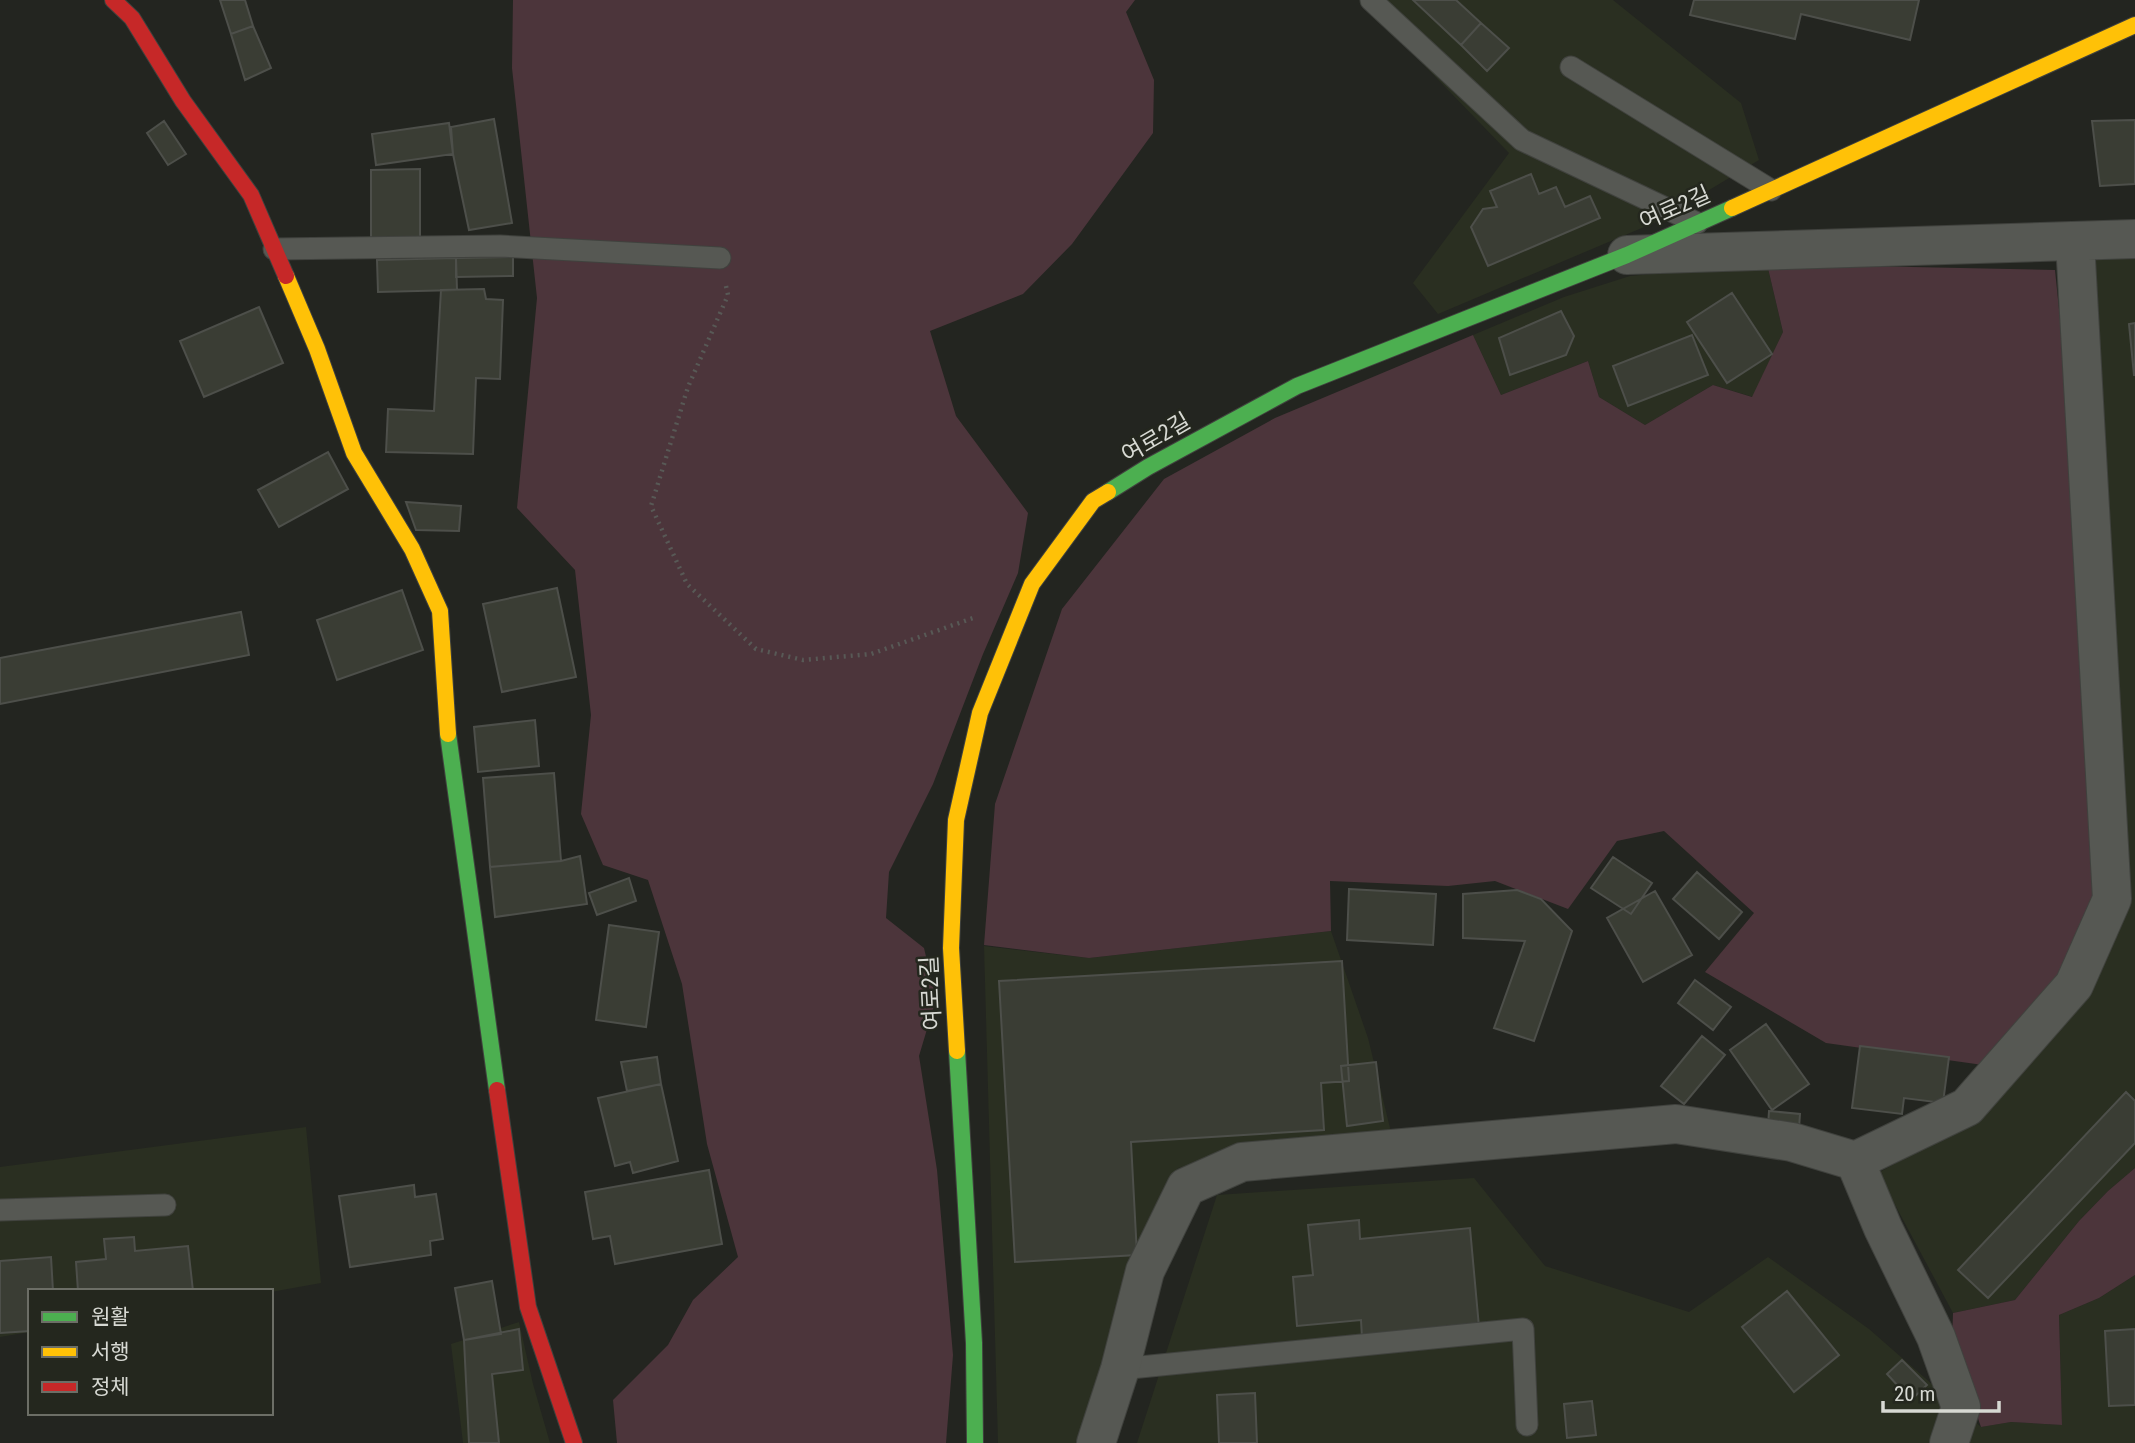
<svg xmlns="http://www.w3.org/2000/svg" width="2135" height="1443" viewBox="0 0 2135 1443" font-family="'Roboto Condensed','Noto Sans KR',sans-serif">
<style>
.built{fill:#2a2f21}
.green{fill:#4c353b}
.building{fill:#3a3d34;stroke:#4d4f4a;stroke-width:2}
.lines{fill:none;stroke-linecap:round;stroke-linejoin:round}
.lane-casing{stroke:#40423e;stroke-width:23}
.street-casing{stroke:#40423e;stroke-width:40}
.fast-casing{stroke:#40423e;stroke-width:18}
.slow-casing{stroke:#40423e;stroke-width:18}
.jam-casing{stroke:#40423e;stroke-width:18}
.path{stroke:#585956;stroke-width:4.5;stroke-dasharray:2 5;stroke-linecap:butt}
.lane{stroke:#565853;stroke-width:21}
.street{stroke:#565853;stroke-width:38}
.fast{stroke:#4caf50;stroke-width:16}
.slow{stroke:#ffc107;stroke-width:16}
.jam{stroke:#c62828;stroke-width:16}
.labels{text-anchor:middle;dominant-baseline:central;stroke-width:5;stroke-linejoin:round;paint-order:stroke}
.street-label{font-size:23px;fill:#d7d9d3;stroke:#24271e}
</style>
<rect width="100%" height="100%" fill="#232520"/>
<path class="built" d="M1361,0H1613L1741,103L1759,160L1656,222L1438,314L1413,283L1509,153Z
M2135,254V1168L2108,1191L2079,1221L2015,1300L1953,1313L1878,1173L1966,1124L2088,990L2090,256Z
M1767,264L1783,332L1753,397L1713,385L1645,425L1599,397L1588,361L1501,395L1473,335L1564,297L1630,276Z
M1331,931L1368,1038L1392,1136L1178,1168L1119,1317L1079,1443H998L984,946L1089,958Z
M306,1127L321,1283L271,1292L30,1291V1332L0,1337V1167Z
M1474,1178L1545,1266L1689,1312L1768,1257L1869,1329L1981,1427L2011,1422L2062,1425L2059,1315L2099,1298L2135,1275V1443H1137L1217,1195Z
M519,1322L533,1384L550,1443H463L451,1344Z"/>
<path class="green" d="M513,0H1135L1126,12L1154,80L1153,133L1072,244L1023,294L930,331L956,416L1028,513L1018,573L983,654L933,784L889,872L886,918L924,948L936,999L919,1056L937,1170L953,1355L946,1443H617L613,1400L668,1345L693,1300L738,1257L707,1144L682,984L648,880L603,865L581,814L591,715L575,570L517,508L537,298L512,68Z
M1767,264L2055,270L2077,486L2097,903L2059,982L1983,1065L1826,1043L1705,972L1754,913L1664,831L1617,841L1568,909L1495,881L1448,886L1330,881L1331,931L1089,958L984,945L995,804L1062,609L1164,479L1275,418L1473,335L1501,395L1588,361L1599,397L1645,425L1713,385L1752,397L1783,332Z
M2135,1168V1275L2099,1298L2059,1315L2062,1425L2011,1422L1981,1427L1952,1344L1953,1313L2015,1300L2079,1221L2108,1191Z"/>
<path class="building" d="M220,0H245L253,26L231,34Z
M1413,0H1456L1481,23L1461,45Z
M1694,0H1919L1910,40L1801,14L1795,39L1690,15Z
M1481,23L1509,48L1487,71L1461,45Z
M253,26L271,68L245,80L231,34Z
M494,119L512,223L469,230L453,154L451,127Z
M2135,120V184L2100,186L2092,121Z
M164,121L186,154L168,165L147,133Z
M449,123L453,154L376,165L372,134Z
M420,169V239H371V170Z
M1531,174L1539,194L1556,187L1565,207L1590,196L1600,218L1488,266L1471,227L1483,209L1497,207L1490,191Z
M513,257V276L456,277V258Z
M456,258L457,290L378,292L377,260Z
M484,289L486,299L503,300L500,379L476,378L473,454L386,452L388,409L434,411L441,290Z
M1732,293L1772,354L1727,383L1687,322Z
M259,307L283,363L204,397L180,341Z
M1561,311L1574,336L1566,355L1510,375L1499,338Z
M2135,323V375H2134L2129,324Z
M1692,335L1708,375L1628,406L1613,366Z
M328,452L348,489L279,527L258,490Z
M406,502L461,506L459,531L416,530Z
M557,588L576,677L502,692L483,604Z
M402,590L423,650L337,680L317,620Z
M241,612L249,655L0,704V658Z
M535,720L539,766L478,772L474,727Z
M554,773L561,861L490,867L483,778Z
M580,856L587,904L495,917L490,867L561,861Z
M1613,857L1652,883L1631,914L1591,888Z
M1697,872L1742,912L1719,939L1673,899Z
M629,878L636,901L597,915L589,893Z
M1349,889L1436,894L1433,945L1347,940Z
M1517,890L1541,899L1572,931L1534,1041L1494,1028L1525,941L1463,938V894Z
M1655,891L1692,955L1643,982L1607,918Z
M609,925L659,932L646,1027L596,1020Z
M1342,961L1349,1081L1321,1083L1324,1130L1131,1142L1137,1255L1015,1262L999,981Z
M1695,980L1731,1007L1713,1030L1678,1003Z
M1766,1024L1809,1084L1772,1110L1730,1050Z
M1702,1036L1725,1055L1684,1104L1661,1086Z
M1860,1046L1949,1057L1943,1103L1904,1098L1902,1114L1852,1108Z
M657,1057L661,1084L627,1091L621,1062Z
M1376,1062L1383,1121L1347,1126L1341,1066Z
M661,1084L678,1161L633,1173L630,1162L615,1166L598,1098Z
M2126,1092L2135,1101V1143L1988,1298L1958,1270Z
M1769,1111L1800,1114L1799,1128L1768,1126Z
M709,1170L722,1244L615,1264L610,1236L593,1239L585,1192Z
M414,1185L415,1197L436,1194L443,1239L430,1241L431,1255L350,1267L339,1196Z
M1359,1220L1360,1239L1470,1228L1479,1327L1362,1338L1361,1320L1297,1326L1293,1277L1313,1275L1308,1225Z
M134,1237L135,1251L188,1246L193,1291H78L76,1262L106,1259L104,1239Z
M51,1257L53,1291H30V1331L0,1333V1261Z
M492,1281L501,1334L464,1340L455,1288Z
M1787,1291L1839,1355L1794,1392L1742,1327Z
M519,1329L523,1370L492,1374L499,1443H469L464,1340Z
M2135,1329V1405L2109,1406L2105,1331Z
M1902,1360L1927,1385L1911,1400L1887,1374Z
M1255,1393L1257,1443H1219L1217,1395Z
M1592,1401L1596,1435L1567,1438L1564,1404Z"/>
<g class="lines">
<defs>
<path id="lane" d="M1371,0L1522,140L1697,223
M1571,67L1771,190
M274,249L500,246L720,258
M0,1210L165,1205
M1120,1369L1523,1329L1527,1425"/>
<path id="street" d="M1627,255L2135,239
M1855,1161L1967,1107L2074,985L2112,899L2075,242
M1096,1443L1120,1369L1145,1271L1186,1187L1242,1162L1676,1124L1792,1142L1855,1161L1883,1228L1936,1337L1961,1407L1949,1443"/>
<path id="fast" d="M1108,492L1148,467L1297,386L1627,255L1732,208
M448,734L497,1090
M957,1051L974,1343L975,1443"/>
<path id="slow" d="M1732,208L2135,25
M286,276L317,349L354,453L412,549L440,611L448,734
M957,1051L951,948L956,820L980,713L1032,584L1093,501L1108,492"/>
<path id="jam" d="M113,0L132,18L183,101L251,195L286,276
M497,1090L528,1307L574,1443"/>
</defs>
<use href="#lane" class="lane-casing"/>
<use href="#street" class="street-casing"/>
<use href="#fast" class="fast-casing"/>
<use href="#slow" class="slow-casing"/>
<use href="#jam" class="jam-casing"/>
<path class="path" d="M726,286L728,295L688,387L651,506L687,584L756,649L803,660L871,654L976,617"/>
<use href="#lane" class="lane"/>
<use href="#street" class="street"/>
<use href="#fast" class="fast"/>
<use href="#slow" class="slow"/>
<use href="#jam" class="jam"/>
</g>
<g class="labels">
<g class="street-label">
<text transform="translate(1675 208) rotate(-24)">여로2길</text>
<text transform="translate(1156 438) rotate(-30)">여로2길</text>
<text transform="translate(931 993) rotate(-93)">여로2길</text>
</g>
</g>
<rect x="28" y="1289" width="245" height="126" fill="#24271e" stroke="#6c6e66" stroke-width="2"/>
<rect x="42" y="1312" width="35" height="10" fill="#4caf50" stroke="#6c6e66" stroke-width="2"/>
<text x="91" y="1324" font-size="21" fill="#d7d9d3">원활</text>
<rect x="42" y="1347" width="35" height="10" fill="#ffc107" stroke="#6c6e66" stroke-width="2"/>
<text x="91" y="1359" font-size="21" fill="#d7d9d3">서행</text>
<rect x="42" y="1382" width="35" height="10" fill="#c62828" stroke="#6c6e66" stroke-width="2"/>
<text x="91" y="1394" font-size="21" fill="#d7d9d3">정체</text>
<path d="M1883 1401v10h116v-10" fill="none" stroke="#d7d9d3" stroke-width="3.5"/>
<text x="1894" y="1401" font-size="21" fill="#d7d9d3" stroke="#24271e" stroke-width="5" paint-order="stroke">20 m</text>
</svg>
